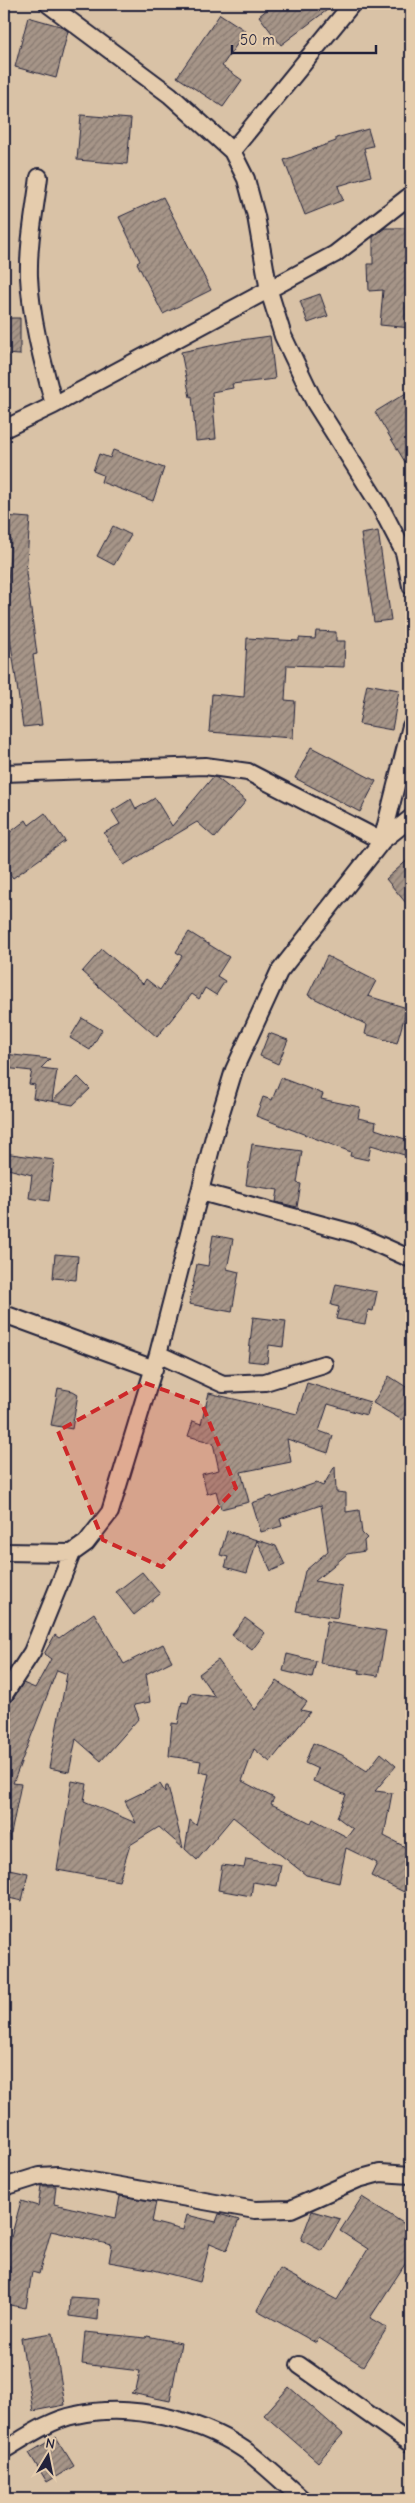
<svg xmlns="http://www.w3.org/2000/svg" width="415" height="2503" viewBox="0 0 415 2503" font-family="'Comic Neue',sans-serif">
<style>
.building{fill:url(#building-hatch);stroke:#22223b}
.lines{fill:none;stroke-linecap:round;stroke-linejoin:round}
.street-casing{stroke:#22223b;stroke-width:20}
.street{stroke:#e5ccad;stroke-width:16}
.marked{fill:#cd2829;fill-opacity:0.2;stroke:#cd2829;stroke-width:4;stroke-dasharray:10 6;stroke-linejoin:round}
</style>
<defs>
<pattern id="building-hatch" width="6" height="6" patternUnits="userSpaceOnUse" patternTransform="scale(1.25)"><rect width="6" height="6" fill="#a69588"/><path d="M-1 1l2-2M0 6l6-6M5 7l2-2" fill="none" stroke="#877970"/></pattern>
</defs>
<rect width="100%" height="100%" fill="#d9c2a6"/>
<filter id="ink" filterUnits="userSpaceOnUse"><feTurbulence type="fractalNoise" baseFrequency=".02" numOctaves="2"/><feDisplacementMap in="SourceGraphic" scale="10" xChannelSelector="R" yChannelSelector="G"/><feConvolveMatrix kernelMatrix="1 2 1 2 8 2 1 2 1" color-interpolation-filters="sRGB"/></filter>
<g filter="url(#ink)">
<path class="building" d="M274,4H335L281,45L259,16Z
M220,14L246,31L222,66L242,80L223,107L177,77Z
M28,17L60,26L68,31L56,78L15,67Z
M81,115L131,119L127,164L77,160Z
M368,129L373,146L364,148L371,176L338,186L343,200L305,215L284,160L336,141V138Z
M163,197L211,290L163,314L137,263L140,261L119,217Z
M385,228H411V257H409L411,328L380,325L383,290L369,291L368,264H373V237Z
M320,294L328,316L308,323L300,301Z
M4,318H20V355L4,354Z
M270,336L275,379L232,384L233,388L212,392L216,439L196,441L192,396L190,397L181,352L234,341Z
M411,390V472L375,412Z
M113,450L164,468L153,501L101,482L103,475L93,471L99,454L110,458Z
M4,516L30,518L26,573L37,654L33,655L42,725L23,727L4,596V584L8,583L11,539H4Z
M113,526L131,535L114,565L97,556Z
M378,531L391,620L374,622L361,534Z
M316,631L336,632V641H345L344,667L287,665L285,700L295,701L293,738L209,732L212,694L244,697L247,638L299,641V638L315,639Z
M367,684L399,690L392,730L359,724Z
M311,747L376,781L360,812L295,778Z
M213,777L217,778L246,801L215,838L197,822L124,865L104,833L120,824L112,811L131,799L136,809L155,798L172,826Z
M45,813L65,841L13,878L4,866V837L26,820L29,825Z
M411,857V909L386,879Z
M189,932L229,957L217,976L225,981L216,995L205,988L199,999L192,994L157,1037L82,972L102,949L143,984L146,979L160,990L182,956L176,952Z
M327,956L376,981L368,996L407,1008L397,1043L365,1034L367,1025L308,995Z
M82,1018L102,1030L90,1050L70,1038Z
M269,1033L288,1040L278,1064L260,1056Z
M4,1054L50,1059L41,1068L57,1070L52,1101L78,1077L90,1089L73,1105L33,1098L35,1085L29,1084L32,1071L4,1068Z
M281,1078L323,1094L321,1099L360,1107L358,1118L376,1122L375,1129L411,1141V1157L371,1145L368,1160L350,1156L351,1152L256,1116L263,1097L272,1100Z
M252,1144L302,1151L297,1183L301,1184L297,1207L276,1202L278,1190L246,1185Z
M4,1153L54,1160L49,1201L29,1198L32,1175L4,1168Z
M213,1235L233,1239L227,1269L239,1272L232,1312L189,1304L197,1264L208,1266Z
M55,1254L78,1256L76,1280L53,1278Z
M336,1284L377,1292L373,1311L368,1310L365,1324L336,1319L339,1307L331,1305Z
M253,1317L286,1321L283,1347L269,1345L267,1363L248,1361Z
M389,1376L411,1390V1404L402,1420L373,1403Z
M307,1383L370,1402L366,1415L328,1404L319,1431L333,1436L328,1453L287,1439L291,1462L241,1472L249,1502L221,1509L216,1491L207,1494L202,1474L219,1470L213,1443L188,1436L193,1421L201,1424L209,1393L297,1414Z
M58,1388L73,1391L78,1394L72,1429L51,1425Z
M335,1466L336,1492L346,1493V1512L359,1510L362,1533L367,1538L364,1541L365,1551L347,1554L315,1581L342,1586L337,1618L296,1611L305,1571L328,1551L321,1505L280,1519L282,1526L261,1532L252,1503L272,1496L273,1498L316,1483L323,1486Z
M227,1531L257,1540L247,1573L225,1567L228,1557L220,1555Z
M257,1540L276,1546L285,1565L271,1571Z
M142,1572L160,1594L134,1615L116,1592Z
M94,1613L124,1664L163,1644L172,1661L146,1674L150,1702L134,1705L139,1718L101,1761L76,1739L69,1772L49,1768L67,1674L57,1670L13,1783L21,1784L11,1834L4,1833V1705L12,1701L23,1683L35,1688L51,1659L44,1654L55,1635L59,1638Z
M245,1618L265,1633L252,1650L232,1635Z
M327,1621L386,1631L378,1676L359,1673L360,1670L320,1663Z
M287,1654L316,1661L312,1678L283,1671Z
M218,1660L255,1710L277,1681L307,1702L301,1710L310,1712L270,1762L254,1749L242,1781L274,1798L271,1804L311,1823L313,1819L347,1837L353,1829L337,1817L346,1795L313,1781L318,1769L305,1763L313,1743L342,1755L367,1771L381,1753L396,1766L375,1791L392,1793L384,1836L411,1850V1877L404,1892L371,1876L377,1863L346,1848L339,1883L306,1875L233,1817L197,1860L185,1849L190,1820L196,1825L209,1774L199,1772L201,1761L169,1756L172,1723L178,1724L182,1702L188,1703L191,1693L215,1697L199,1674Z
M72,1781L87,1784L84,1801L136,1823L125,1801L160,1784L165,1792L166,1786H168L183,1848L159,1827L130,1845L119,1881L57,1870Z
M246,1859L281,1865L277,1886L253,1882L251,1896L218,1890L222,1865L244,1868Z
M4,1868L28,1873L22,1901L4,1897Z
M41,2186H56L54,2204L116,2218L120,2196L156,2202L152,2222L183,2230L187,2215L216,2222L219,2214L239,2220L227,2250L210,2243L200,2282L154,2270L109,2262L112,2245L51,2231L39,2274L32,2272L26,2308L4,2304L10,2266L4,2263L21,2201L38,2206Z
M362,2197L411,2228V2255L370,2318L387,2328L363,2366L319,2338L316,2343L257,2310L280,2269L337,2300L368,2249L340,2231Z
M312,2211L340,2219L322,2251L301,2240Z
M70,2297L99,2299L98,2320L69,2316Z
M85,2332L146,2338L147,2336L181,2343L170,2401L131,2393L136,2390L140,2371L82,2364Z
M53,2333L65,2405L33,2411L21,2338Z
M289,2387L343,2434L318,2462L264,2415Z
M56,2437L74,2466L47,2482L29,2453Z"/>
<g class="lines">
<defs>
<path id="street" d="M48,4L170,95L232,151L246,179L256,216L269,291L283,336L315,403L380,506L404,552L411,586
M232,151L352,4
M39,177C35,210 28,243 29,277C31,320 43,363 54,405
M4,429L54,405L335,254L411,195
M4,773L205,766L248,772L382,841L411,726
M201,1192L353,1233L411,1259
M4,1314L154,1369
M158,1354L223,1384L265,1382L324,1364
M4,1552L72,1553L86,1543L110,1512L158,1354L216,1129L234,1070L279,972L382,841L411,818
M4,1695L32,1652L72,1553
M4,2187L39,2176L58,2175L255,2210L291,2209L358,2179L380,2173L411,2175
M299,2365L411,2444
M4,2450C26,2437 50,2420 76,2415C132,2402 208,2421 253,2456C270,2470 286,2485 302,2499"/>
</defs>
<use href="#street" class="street-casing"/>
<use href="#street" class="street"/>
</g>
</g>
<path class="marked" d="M145,1383L202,1404L236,1488L162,1567L103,1540L58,1431Z"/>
<rect width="415" height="2503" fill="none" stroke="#e5ccad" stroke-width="20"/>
<rect x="10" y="10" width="395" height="2483" fill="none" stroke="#22223b" stroke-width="2" filter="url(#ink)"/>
<g transform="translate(48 2456) rotate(10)" stroke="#e5ccad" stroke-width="4" paint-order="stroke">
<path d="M0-4L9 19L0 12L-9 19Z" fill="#22223b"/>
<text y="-8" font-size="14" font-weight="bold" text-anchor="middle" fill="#22223b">N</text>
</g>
<path d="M232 45v8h144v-8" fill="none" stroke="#22223b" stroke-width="2.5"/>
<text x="240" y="45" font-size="15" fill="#22223b" stroke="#e5ccad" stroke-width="4" paint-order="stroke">50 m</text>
</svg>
